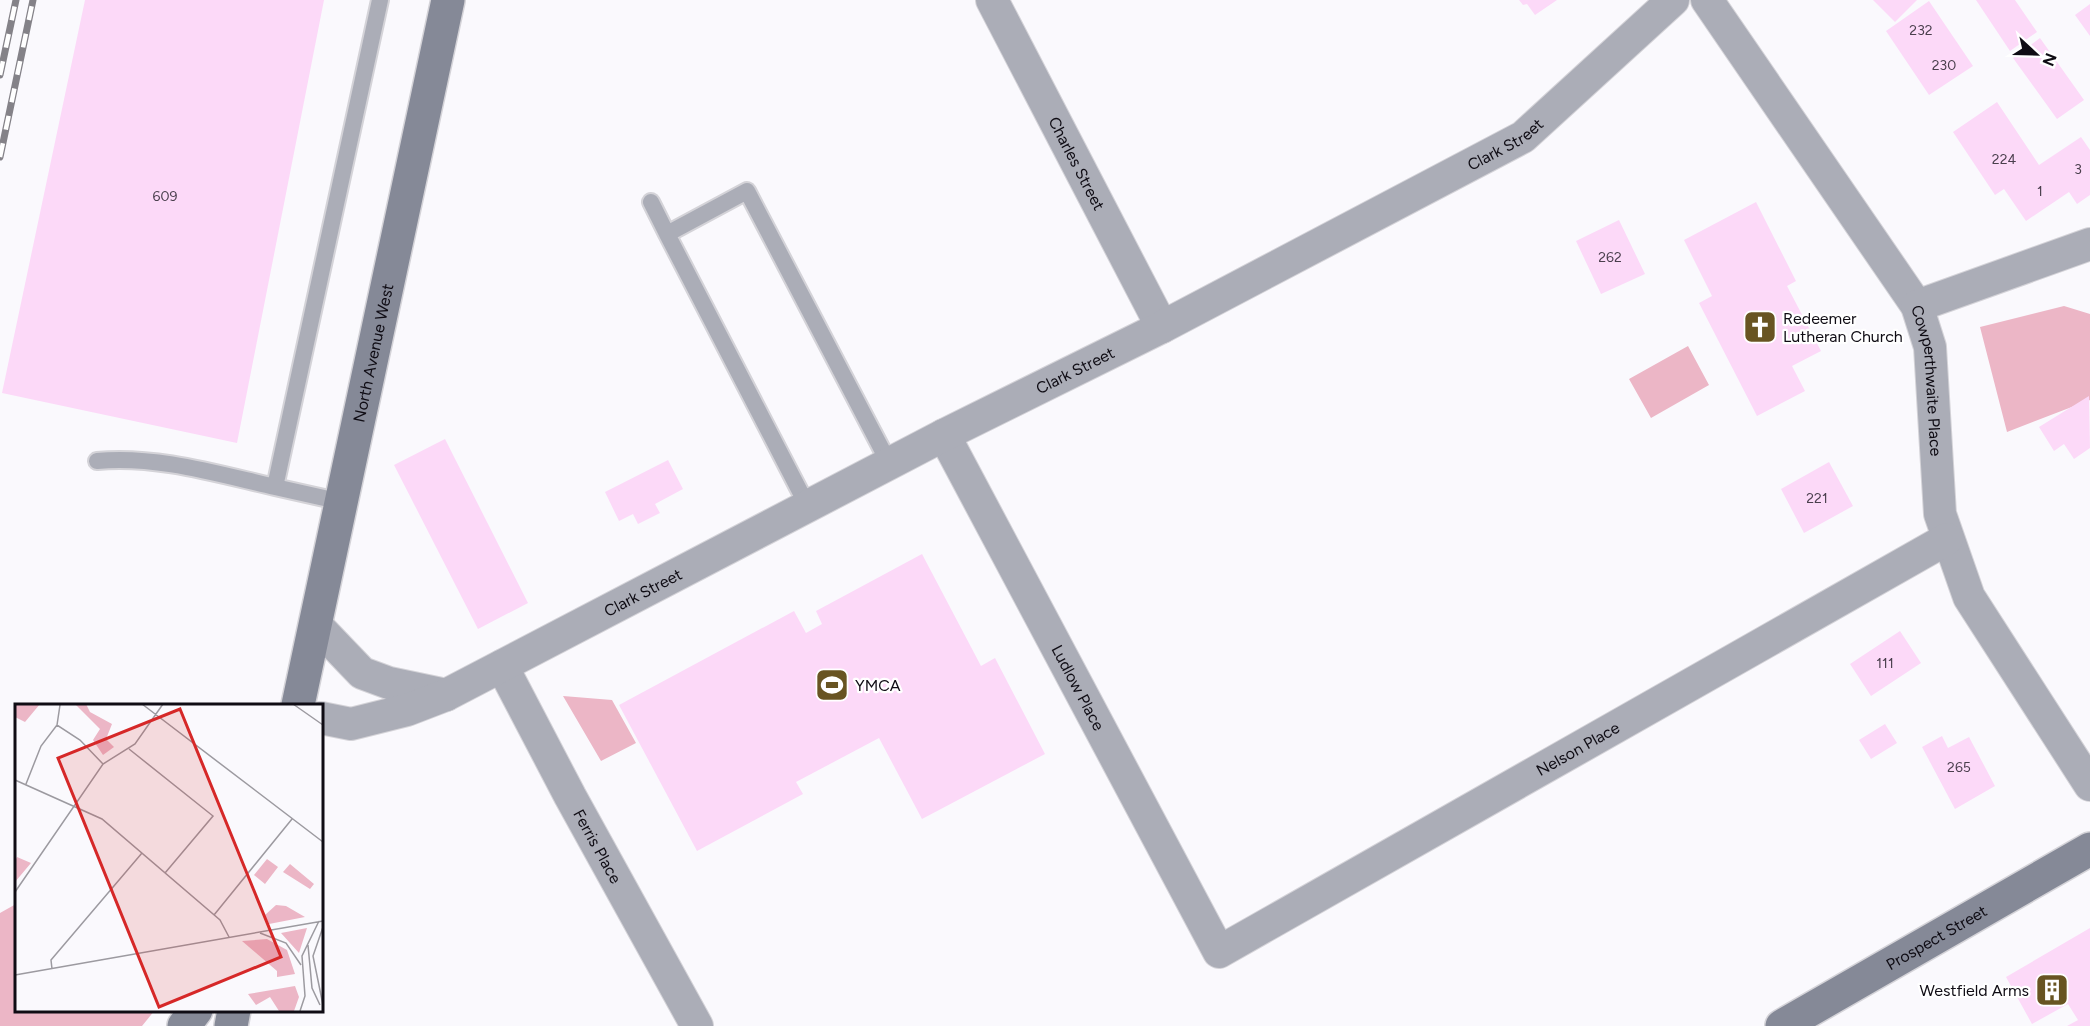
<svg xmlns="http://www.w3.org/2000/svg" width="2090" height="1026" viewBox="0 0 2090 1026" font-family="Figtree,sans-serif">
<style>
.green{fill:#ecb6c6}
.building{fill:#fcd9f8}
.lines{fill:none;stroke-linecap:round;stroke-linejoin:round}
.lane-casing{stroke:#d4d3d8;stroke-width:20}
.street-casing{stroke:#d4d3d8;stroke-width:34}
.secondary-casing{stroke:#d4d3d8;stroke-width:36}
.lane{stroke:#abadb7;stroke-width:16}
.street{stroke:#abadb7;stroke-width:32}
.secondary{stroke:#858997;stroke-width:33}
.rail-casing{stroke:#848288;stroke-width:7}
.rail{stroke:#fff;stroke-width:4.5;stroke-dasharray:14;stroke-linecap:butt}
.labels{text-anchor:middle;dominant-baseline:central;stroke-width:4.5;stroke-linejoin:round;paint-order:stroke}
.number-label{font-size:14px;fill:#4a3f4d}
.street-label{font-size:16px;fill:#0f0c14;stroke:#fff}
.poi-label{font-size:16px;fill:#0f0c14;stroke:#fff;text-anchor:start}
.inset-road{fill:none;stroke:#9c9aa0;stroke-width:1.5}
.view{fill:#d62828;fill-opacity:0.15;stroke:#d62828;stroke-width:3}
.inset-edge{fill:none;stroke:#0f0c14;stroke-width:3}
</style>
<rect width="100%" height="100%" fill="#faf9fd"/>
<path class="green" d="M2064,306L2090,314V400L2007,432L1980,327Z
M1688,346L1709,385L1651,418L1629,379Z
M563,696L612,700L636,743L601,761Z
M16,904V1010H155L142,1026H0V913Z"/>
<path class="building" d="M85,0H324L237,443L2,393Z
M1519,0H1557L1535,15L1527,4L1523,5Z
M1873,0H1917L1895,22Z
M1976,0H2015L2037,32L2010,51Z
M1929,1L1973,66L1929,95L1886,31Z
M2090,4V36L2075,15Z
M2040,38L2084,100L2057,119L2013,58Z
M1997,102L2039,165L2081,137L2090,150V195L2077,204L2069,192L2026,221L2004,189L1995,195L1953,132Z
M1756,202L1796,281L1787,286L1821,351L1792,366L1805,391L1757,416L1699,303L1712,296L1684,240Z
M1619,220L1645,274L1601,294L1576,241Z
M2089,396L2090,448L2074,459L2064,444L2054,451L2039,427Z
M445,439L528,603L478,629L394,465Z
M668,460L683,489L655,504L660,513L638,524L633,514L619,521L605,492Z
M1829,462L1853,506L1804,533L1781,489Z
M922,554L981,666L995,658L1045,754L922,819L879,738L796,782L803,794L697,851L619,705L794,611L806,633L822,624L816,611Z
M1900,631L1921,663L1871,696L1850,664Z
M1885,724L1897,743L1871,759L1859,740Z
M1942,736L1948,748L1969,737L1995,786L1955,809L1922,747Z
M2090,928V1026H2067L2078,1020L2068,1004L2032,1024L2006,977Z"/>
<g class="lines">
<defs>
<path id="lane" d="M651,202L667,234
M97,461C155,455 218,474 275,487
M342,502L275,487L380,0
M808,507L667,234L747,191L890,465"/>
<g id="street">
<path id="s1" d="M992,0L1162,327"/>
<path id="s2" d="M1707,0L1917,306L1930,347L1940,514L1969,597L2090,785"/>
<path d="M1917,306L2090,244"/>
<path id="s3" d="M944,435L1219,952L1947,539"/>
<path d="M316,625L362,673L389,683L446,695"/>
<path id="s4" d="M502,666L570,796L697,1026"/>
<path id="s5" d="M321,718L351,724L407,710L446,695L944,435L1162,327L1523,137L1673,0"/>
</g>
<g id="secondary">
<path id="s6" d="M298,705L448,0"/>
<path d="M184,1026L196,1010"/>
<path d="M231,1026L234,1010"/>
<path id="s7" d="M1782,1026L2090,849"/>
</g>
</defs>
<use href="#lane" class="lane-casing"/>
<use href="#street" class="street-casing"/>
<use href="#secondary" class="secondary-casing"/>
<use href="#lane" class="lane"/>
<use href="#street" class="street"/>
<use href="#secondary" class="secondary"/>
<defs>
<path id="rail" d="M0,75L16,0
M0,157L33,0"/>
</defs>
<use href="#rail" class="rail-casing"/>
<use href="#rail" class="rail"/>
</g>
<defs>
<symbol id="church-square" viewBox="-11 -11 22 22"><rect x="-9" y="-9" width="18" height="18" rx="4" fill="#685422" stroke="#fff"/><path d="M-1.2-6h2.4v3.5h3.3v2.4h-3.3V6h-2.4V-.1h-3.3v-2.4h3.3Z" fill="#fff"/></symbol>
<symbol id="stadium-square" viewBox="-11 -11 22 22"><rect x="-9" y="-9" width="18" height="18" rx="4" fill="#685422" stroke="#fff"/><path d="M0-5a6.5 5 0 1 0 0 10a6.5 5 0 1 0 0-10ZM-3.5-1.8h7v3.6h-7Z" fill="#fff"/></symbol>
<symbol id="building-square" viewBox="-11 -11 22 22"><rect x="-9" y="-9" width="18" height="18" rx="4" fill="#685422" stroke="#fff"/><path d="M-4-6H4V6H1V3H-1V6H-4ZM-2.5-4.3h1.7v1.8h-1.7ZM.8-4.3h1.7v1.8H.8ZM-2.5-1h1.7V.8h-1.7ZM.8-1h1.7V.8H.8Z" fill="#fff"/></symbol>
</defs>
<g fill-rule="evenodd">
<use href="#church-square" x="1741" y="308" width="38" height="38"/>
<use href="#stadium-square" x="813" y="666" width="38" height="38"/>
<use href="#building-square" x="2033" y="971" width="38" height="38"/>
</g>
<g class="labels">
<g class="number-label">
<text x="1921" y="30">232</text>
<text x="1944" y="65">230</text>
<text x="2004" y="159">224</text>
<text x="2078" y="169">3</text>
<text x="2040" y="191">1</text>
<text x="165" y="196">609</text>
<text x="1610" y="257">262</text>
<text x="1817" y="498">221</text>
<text x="1885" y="663">111</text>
<text x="1959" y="767">265</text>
</g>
<g class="street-label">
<text stroke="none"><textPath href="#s5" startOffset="1324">Clark Street</textPath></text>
<text stroke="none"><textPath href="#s1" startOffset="184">Charles Street</textPath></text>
<text stroke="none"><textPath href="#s6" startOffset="360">North Avenue West</textPath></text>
<text stroke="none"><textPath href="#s5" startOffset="838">Clark Street</textPath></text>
<text stroke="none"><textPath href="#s2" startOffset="447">Cowperthwaite Place</textPath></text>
<text stroke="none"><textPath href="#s5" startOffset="352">Clark Street</textPath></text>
<text stroke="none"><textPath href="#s3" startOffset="286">Ludlow Place</textPath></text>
<text stroke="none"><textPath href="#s3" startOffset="998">Nelson Place</textPath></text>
<text stroke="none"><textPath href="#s4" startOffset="204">Ferris Place</textPath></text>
<text stroke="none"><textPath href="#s7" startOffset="178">Prospect Street</textPath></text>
</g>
<g class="poi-label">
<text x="1783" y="318">Redeemer<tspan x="1783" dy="18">Lutheran Church</tspan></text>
<text x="855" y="685">YMCA</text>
<text x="2029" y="990" text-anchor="end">Westfield Arms</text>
</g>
</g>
<g transform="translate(15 704)">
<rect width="308" height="308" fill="#faf9fd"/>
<path d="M0,0H25L10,18L0,13ZM60,0H71L75,8L97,20L91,35L99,43L88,51L78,36L85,25ZM2,153L16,159L0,178V157ZM252,155L263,163L250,180L239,171ZM275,160L299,180L295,185L268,168ZM261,201L271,202L290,213L254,220L250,211ZM292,224L284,249L266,229ZM252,235L272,246L280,270L262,273V267L227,237ZM280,282L284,293L279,307H264L255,293L241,301L233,290Z" fill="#ecb6c6"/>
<path class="inset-road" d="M127,0L308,138M278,0L308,21M42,21L45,1M114,45L198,112L150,169M0,76L87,115L205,216L214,233M11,80L26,42L42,21L65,36L88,60M0,188L88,60L120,40L148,0M199,211L277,115M308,223L298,252L308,301M245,229L271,239L286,261M293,241L297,284L305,301M37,265L36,256L127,149M0,271L308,217M285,307L290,292L287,252L304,217"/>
<path class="view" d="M165,5L266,253L144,303L43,54Z"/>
<rect width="308" height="308" class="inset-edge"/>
</g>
<g transform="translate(2036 54) rotate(112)" stroke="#ffffff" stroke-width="4.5" paint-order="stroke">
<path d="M0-4.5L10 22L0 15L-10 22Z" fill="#0f0c14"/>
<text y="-9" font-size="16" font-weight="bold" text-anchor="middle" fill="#0f0c14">N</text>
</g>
</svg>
